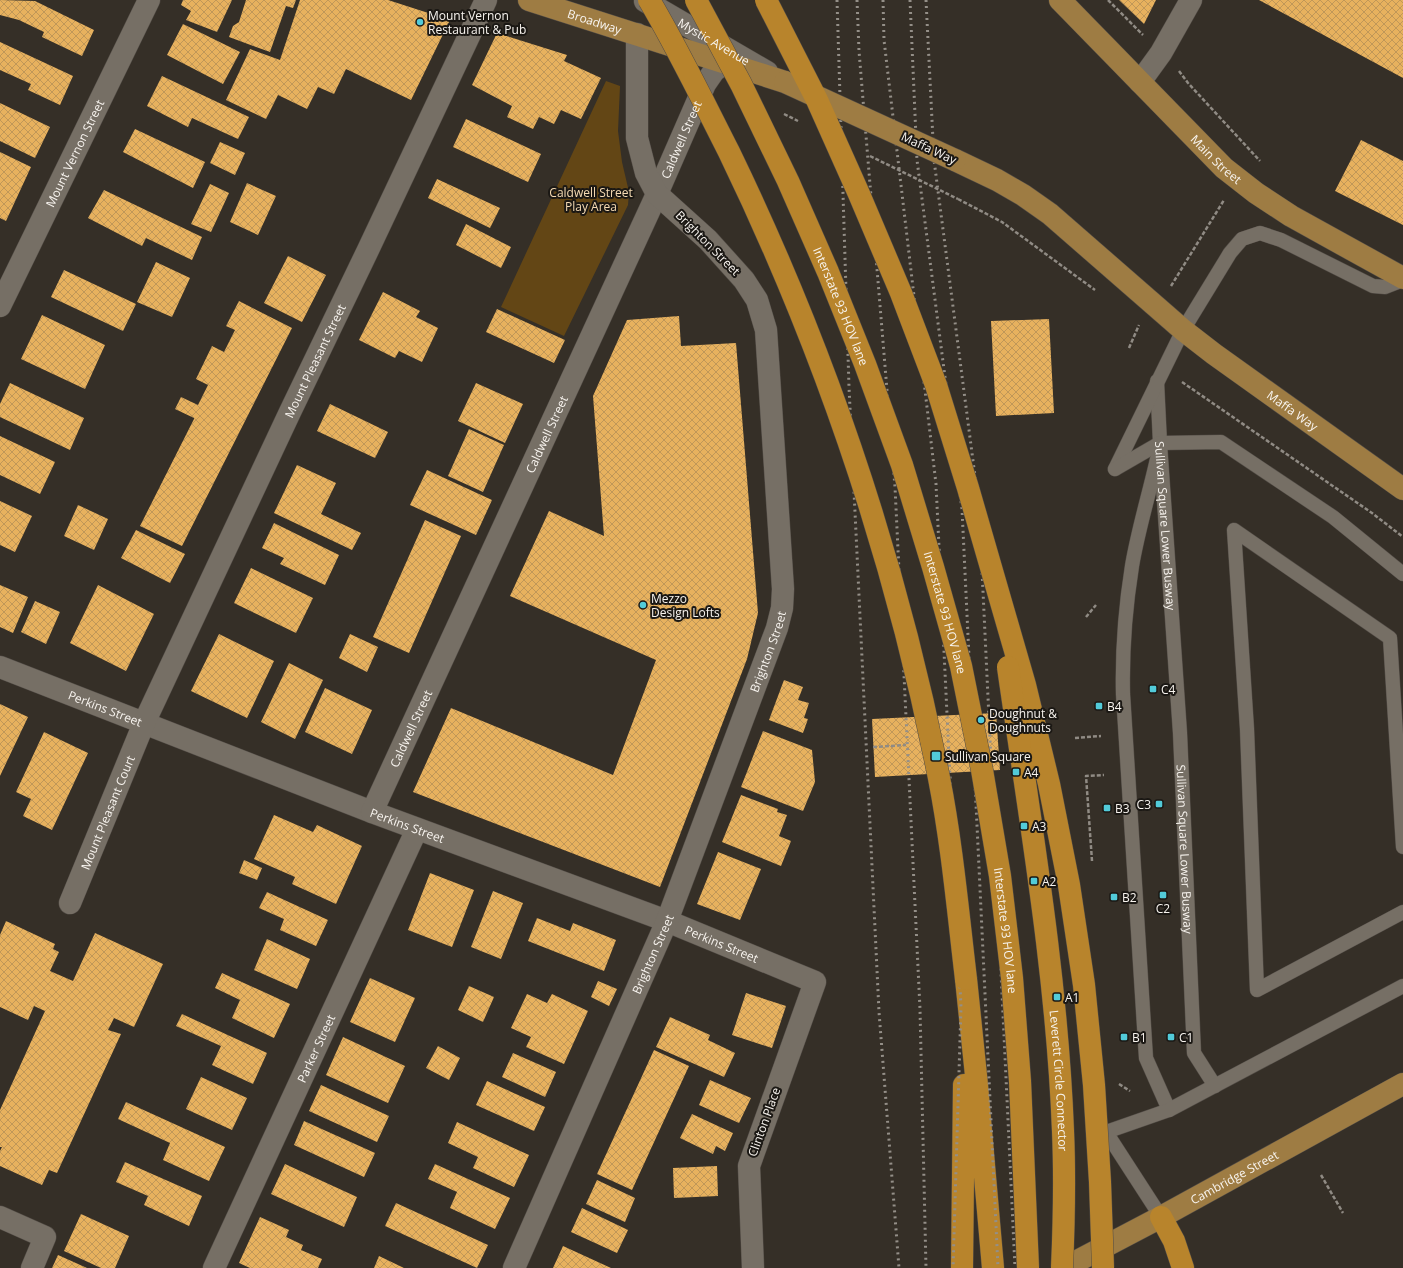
<svg xmlns="http://www.w3.org/2000/svg" width="1403" height="1268" viewBox="0 0 1403 1268" font-family="'Open Sans',sans-serif">
<style>
.green{fill:#634615}
.building{fill:url(#building-cross-hatch)}
.lines{fill:none;stroke-linecap:round;stroke-linejoin:round}
.lane-casing{stroke:#524c46;stroke-width:15}
.street-casing{stroke:#524c46;stroke-width:23}
.secondary-casing{stroke:#524c46;stroke-width:23}
.primary-casing{stroke:#524c46;stroke-width:23}
.highway-casing{stroke:#524c46;stroke-width:23}
.path{stroke:#908b84;stroke-width:2.5;stroke-dasharray:4 2;stroke-linecap:butt}
.lane{stroke:#766f65;stroke-width:14}
.street{stroke:#766f65;stroke-width:22}
.secondary{stroke:#766f65;stroke-width:22}
.primary{stroke:#9e7c43;stroke-width:22}
.highway{stroke:#b8842c;stroke-width:22}
.rail{stroke:#948f88;stroke-width:3;stroke-dasharray:2 4;stroke-linecap:butt}
.primary-bridge-casing{stroke:#524c46;stroke-width:23;stroke-linecap:butt}
.highway-bridge-casing{stroke:#524c46;stroke-width:23;stroke-linecap:butt}
.path-bridge{stroke:#908b84;stroke-width:2.5;stroke-dasharray:4 2;stroke-linecap:butt}
.primary-bridge{stroke:#9e7c43;stroke-width:22}
.highway-bridge{stroke:#b8842c;stroke-width:22}
.poi-dot{fill:#52cbd9;stroke:#1b1814;stroke-width:1.5}
.labels{text-anchor:middle;dominant-baseline:central;stroke-width:4;stroke-linejoin:round;paint-order:stroke}
.poi-label{font-size:12px;fill:#f8f4ef;stroke:#1b1814;text-anchor:start}
.street-label{font-size:12px;fill:#f8f4ef;stroke:#1b1814}
.park-label{font-size:12px;fill:#f6dbb4;stroke:#1b1814}
</style>
<defs>
<pattern id="building-cross-hatch" width="8" height="8" patternUnits="userSpaceOnUse"><rect width="8" height="8" fill="#e7b15e"/><path d="M0 0l8 8M0 8l8-8" fill="none" stroke="#c09758"/></pattern>
</defs>
<rect width="100%" height="100%" fill="#352f27"/>
<path class="green" d="M606,81L620,86L618,131L622,162L629,192L628,205L564,336L501,307Z"/>
<path class="building" d="M0,0L35,1L94,30L82,56L42,37L44,32L19,20L0,15Z
M183,0H232L217,32L186,20L191,11L181,5Z
M246,0H296L293,8L286,6L270,52L229,37L233,26L239,22Z
M300,0H388L450,20L411,100L346,69L334,94L318,87L307,109L278,95L266,119L226,100L250,49L280,60Z
M1119,0H1156L1144,24Z
M1259,0H1403V78Z
M183,24L240,52L223,84L167,55Z
M497,33L567,55L564,61L601,78L581,119L561,110L554,124L539,117L533,129L507,117L512,106L472,85Z
M0,42L73,76L60,105L28,90L31,84L0,70Z
M162,76L249,117L238,139L192,118L188,127L147,106Z
M0,103L50,127L35,158L0,141Z
M466,119L541,154L528,182L453,147Z
M135,129L205,162L193,188L123,152Z
M1361,140L1403,161V225L1335,191Z
M220,142L245,153L235,175L210,163Z
M0,152L31,167L6,221L0,218Z
M437,179L500,208L490,228L428,198Z
M247,183L276,196L258,235L230,222Z
M210,184L229,193L211,232L191,224Z
M104,190L202,237L192,260L146,238L142,246L88,218Z
M466,224L511,247L501,268L456,245Z
M288,256L326,275L302,322L264,303Z
M156,262L190,278L172,317L137,302Z
M64,270L136,304L123,331L51,297Z
M383,292L420,311L416,317L438,328L422,362L399,351L395,358L359,340Z
M239,301L292,328L182,546L140,526L194,419V418L175,409L181,397L198,405L208,385L196,379L212,346L224,352L235,330L226,326Z
M497,309L565,340L554,363L486,332Z
M42,315L105,345L85,389L21,359Z
M679,316L681,346L736,343L758,613L747,659L660,887L413,792L451,708L613,775L656,660L510,596L549,511L604,536L593,396L627,320Z
M1049,319L1054,413L996,416L991,321Z
M10,383L84,418L70,450L0,417V404Z
M476,383L523,404L505,443L458,421Z
M330,404L388,432L375,458L317,431Z
M469,429L504,445L483,492L448,476Z
M0,436L55,462L40,494L0,475Z
M297,465L336,483L321,514L361,533L352,550L274,513Z
M427,470L492,500L476,535L410,505Z
M0,501L32,516L15,552L0,545Z
M78,505L108,519L94,550L64,536Z
M425,520L461,536L409,653L373,637Z
M274,523L339,555L325,585L280,564L284,558L262,548Z
M136,530L185,554L170,583L121,558Z
M251,568L313,598L296,633L234,603Z
M0,585L28,597L13,633L0,627Z
M98,585L154,614L126,671L70,643Z
M35,601L60,612L46,644L21,632Z
M219,634L274,661L247,718L191,691Z
M350,634L378,647L367,672L339,658Z
M289,663L323,680L295,739L261,722Z
M784,680L803,687L798,700L809,703L804,718L808,719L803,733L769,720Z
M325,688L372,710L352,754L305,732Z
M0,704L28,717L0,776Z
M996,713L1000,770L875,777L872,719Z
M763,731L812,750L815,782L803,811L741,787Z
M44,732L88,753L52,830L23,816L31,799L16,792Z
M741,795L778,809L777,812L787,815L779,836L791,841L781,866L722,842Z
M274,815L313,832L317,825L362,846L336,904L292,884L295,877L254,859Z
M718,852L761,869L740,920L697,904Z
M244,860L262,868L257,880L239,873Z
M430,873L474,890L452,947L408,930Z
M493,891L523,903L501,959L471,947Z
M267,892L328,920L316,946L280,930L284,919L259,908Z
M537,918L570,931L573,923L616,940L604,971L528,941Z
M6,921L55,944L53,949L59,952L50,971L73,981L95,933L163,964L134,1027L114,1018L108,1030L121,1034L57,1173L49,1170L42,1185L0,1166V1151L2,1147H0V1110L45,1011L34,1006L28,1020L0,1007V935Z
M267,939L310,959L297,989L254,970Z
M222,973L290,1004L274,1038L232,1018L240,1000L215,988Z
M370,978L415,998L395,1042L350,1022Z
M598,981L617,989L609,1006L591,997Z
M469,986L494,997L483,1022L458,1010Z
M746,993L786,1006L772,1048L732,1035Z
M527,994L547,1003L552,994L588,1011L564,1064L526,1047L531,1037L511,1028Z
M182,1014L267,1053L253,1084L212,1065L221,1046L176,1026Z
M670,1017L710,1035L708,1040L735,1053L724,1077L656,1047Z
M343,1037L405,1066L388,1103L326,1075Z
M438,1046L460,1058L449,1080L426,1068Z
M654,1050L689,1066L632,1190L597,1174Z
M513,1053L556,1072L545,1097L502,1077Z
M201,1077L247,1098L232,1130L186,1109Z
M710,1080L751,1098L739,1123L699,1105Z
M487,1081L545,1107L534,1131L476,1105Z
M321,1085L389,1116L377,1142L309,1111Z
M126,1102L225,1147L209,1181L163,1160L170,1143L118,1119Z
M692,1114L733,1133L725,1151L716,1146L713,1154L680,1138Z
M304,1121L375,1153L364,1177L294,1145Z
M457,1122L529,1155L514,1187L473,1168L478,1157L448,1143Z
M125,1162L202,1196L189,1226L144,1205L148,1196L116,1182Z
M285,1164L357,1197L344,1227L271,1194Z
M435,1164L510,1198L495,1229L450,1208L457,1192L428,1179Z
M717,1166L718,1196L674,1198L673,1168Z
M597,1180L635,1198L625,1222L586,1204Z
M396,1203L488,1245L477,1268L385,1226Z
M582,1208L628,1230L617,1253L571,1232Z
M81,1214L129,1236L115,1268H101L64,1251Z
M260,1217L289,1230L286,1237L303,1245L301,1250L322,1259L318,1268H250L239,1263Z
M563,1246L611,1268H553Z
M58,1255L87,1268H52Z
M379,1256L404,1268H374Z"/>
<g class="lines">
<defs>
<g id="lane">
<path id="s1" d="M1157,381L1160,443L1180,733L1194,1053L1215,1086"/>
<path d="M1157,459C1149,495 1138,530 1132,566C1125,610 1122,650 1123,694L1146,1058L1169,1110"/>
<path d="M1115,469L1183,330L1230,253L1242,239L1260,233L1281,240L1373,286L1385,287L1403,280"/>
<path d="M1115,469L1160,443L1221,442L1333,517L1403,574"/>
<path d="M1403,847L1390,638L1234,530L1247,729L1257,990L1403,912"/>
<path d="M1161,1217L1106,1132L1169,1110L1403,986"/>
</g>
<g id="street">
<path d="M1140,82L1161,53L1191,0"/>
<path id="s2" d="M0,306L149,0"/>
<path id="s3" d="M0,667L372,812L667,921L815,982L749,1166L753,1268"/>
<path id="s4" d="M372,812L657,194L705,84L714,71L726,62"/>
<path id="s5" d="M70,903L144,723L290,412L368,250L486,0"/>
<path d="M0,1217L45,1237L32,1268"/>
<path id="s6" d="M214,1268L417,829"/>
<path id="s7" d="M514,1268L667,921L777,628L782,608L783,589L766,330L757,300L744,280L708,240L657,194L646,173L637,138V34"/>
</g>
<g id="secondary">
<path id="s8" d="M645,1L767,72"/>
</g>
<g id="primary">
<path id="s9" d="M529,0L785,82"/>
<path id="s10" d="M1060,0L1224,168L1256,193L1291,216L1403,278"/>
<path id="s11" d="M955,160L997,180L1023,195L1050,214L1183,330L1214,354L1403,489"/>
<path id="s12" d="M1064,1268L1161,1217L1403,1084"/>
</g>
<path id="highway" d="M966,979L977,1085L993,1268
M1161,1217L1174,1241L1183,1268
M962,1268L964,1085"/>
</defs>
<use href="#lane" class="lane-casing"/>
<use href="#street" class="street-casing"/>
<use href="#secondary" class="secondary-casing"/>
<use href="#primary" class="primary-casing"/>
<use href="#highway" class="highway-casing"/>
<path class="path" d="M1108,0L1143,35
M1179,71L1188,83L1260,161
M958,199L1002,222L1095,290
M1171,286L1224,200
M1129,348L1139,325
M1182,382L1372,513L1403,537
M1086,617L1096,605
M1075,738L1101,736
M873,747L906,745
M1092,861L1086,776L1104,775
M1119,1084L1130,1091
M1321,1175L1343,1213"/>
<use href="#lane" class="lane"/>
<use href="#street" class="street"/>
<use href="#secondary" class="secondary"/>
<use href="#primary" class="primary"/>
<use href="#highway" class="highway"/>
<path class="rail" d="M837,0L849,387L879,1012L899,1268
M857,0L859,51L895,487L920,1009L926,1268
M883,0L884,40L936,484L961,1007L953,1268
M910,0L917,160L962,509L998,1268
M926,0L934,160L979,507L1015,1268"/>
<defs>
<path id="primary-bridge" d="M785,82L955,160"/>
<g id="highway-bridge">
<path d="M649,0C678,49 703,101 729,152C825,350 896,561 939,778C952,844 958,912 966,979"/>
<path id="s13" d="M696,0L741,84L788,181L828,272L865,364L902,465L933,567L961,666L982,770L1000,876L1012,978L1020,1081L1028,1268"/>
<path d="M766,0L817,100L859,194L901,293L936,385L968,488L1025,685L1049,784L1069,885L1084,985L1094,1085L1100,1182L1103,1268"/>
<path id="s14" d="M1008,667C1030,821 1057,975 1063,1131C1065,1177 1064,1223 1062,1268"/>
</g>
</defs>
<use href="#primary-bridge" class="primary-bridge-casing"/>
<use href="#highway-bridge" class="highway-bridge-casing"/>
<path class="path-bridge" d="M784,114L798,121
M870,156L958,199"/>
<use href="#primary-bridge" class="primary-bridge"/>
<use href="#highway-bridge" class="highway-bridge"/>
</g>
<g class="poi-dot">
<circle cx="420" cy="22" r="4"/>
<circle cx="643" cy="605" r="4"/>
<rect x="1149" y="685" width="8" height="8" rx="2"/>
<rect x="1095" y="702" width="8" height="8" rx="2"/>
<circle cx="981" cy="720" r="4"/>
<rect x="931" y="751" width="10" height="10" rx="2"/>
<rect x="1012" y="768" width="8" height="8" rx="2"/>
<rect x="1155" y="800" width="8" height="8" rx="2"/>
<rect x="1103" y="804" width="8" height="8" rx="2"/>
<rect x="1020" y="822" width="8" height="8" rx="2"/>
<rect x="1030" y="877" width="8" height="8" rx="2"/>
<rect x="1159" y="891" width="8" height="8" rx="2"/>
<rect x="1110" y="893" width="8" height="8" rx="2"/>
<rect x="1053" y="993" width="8" height="8" rx="2"/>
<rect x="1120" y="1033" width="8" height="8" rx="2"/>
<rect x="1167" y="1033" width="8" height="8" rx="2"/>
</g>
<g class="labels">
<g class="poi-label">
<text x="428" y="15">Mount Vernon<tspan x="428" dy="14">Restaurant &amp; Pub</tspan></text>
<text x="651" y="598">Mezzo<tspan x="651" dy="14">Design Lofts</tspan></text>
<text x="1161" y="689">C4</text>
<text x="1107" y="706">B4</text>
<text x="989" y="713">Doughnut &amp;<tspan x="989" dy="14">Doughnuts</tspan></text>
<text x="945" y="756">Sullivan Square</text>
<text x="1024" y="772">A4</text>
<text x="1151" y="804" text-anchor="end">C3</text>
<text x="1115" y="808">B3</text>
<text x="1032" y="826">A3</text>
<text x="1042" y="881">A2</text>
<text x="1122" y="897">B2</text>
<text x="1163" y="908" text-anchor="middle">C2</text>
<text x="1065" y="997">A1</text>
<text x="1132" y="1037">B1</text>
<text x="1179" y="1037">C1</text>
</g>
<g class="street-label">
<text stroke="none"><textPath href="#s9" startOffset="69">Broadway</textPath></text>
<text stroke="none"><textPath href="#s8" startOffset="80">Mystic Avenue</textPath></text>
<text stroke="none"><textPath href="#s4" startOffset="740">Caldwell Street</textPath></text>
<text transform="translate(929 148) rotate(25)">Maffa Way</text>
<text stroke="none"><textPath href="#s2" startOffset="170">Mount Vernon Street</textPath></text>
<text stroke="none"><textPath href="#s10" startOffset="223">Main Street</textPath></text>
<text transform="translate(708 243) rotate(45)">Brighton Street</text>
<text stroke="none"><textPath href="#s13" startOffset="339">Interstate 93 HOV lane</textPath></text>
<text stroke="none"><textPath href="#s5" startOffset="595">Mount Pleasant Street</textPath></text>
<text stroke="none"><textPath href="#s11" startOffset="422">Maffa Way</textPath></text>
<text stroke="none"><textPath href="#s4" startOffset="416">Caldwell Street</textPath></text>
<text stroke="none"><textPath href="#s1" startOffset="145">Sullivan Square Lower Busway</textPath></text>
<text stroke="none"><textPath href="#s13" startOffset="663">Interstate 93 HOV lane</textPath></text>
<text stroke="none"><textPath href="#s7" startOffset="667">Brighton Street</textPath></text>
<text stroke="none"><textPath href="#s3" startOffset="113">Perkins Street</textPath></text>
<text stroke="none"><textPath href="#s4" startOffset="92">Caldwell Street</textPath></text>
<text stroke="none"><textPath href="#s5" startOffset="98">Mount Pleasant Court</textPath></text>
<text stroke="none"><textPath href="#s3" startOffset="437">Perkins Street</textPath></text>
<text stroke="none"><textPath href="#s1" startOffset="469">Sullivan Square Lower Busway</textPath></text>
<text stroke="none"><textPath href="#s13" startOffset="987">Interstate 93 HOV lane</textPath></text>
<text stroke="none"><textPath href="#s3" startOffset="773">Perkins Street</textPath></text>
<text stroke="none"><textPath href="#s7" startOffset="343">Brighton Street</textPath></text>
<text stroke="none"><textPath href="#s6" startOffset="242">Parker Street</textPath></text>
<text stroke="none"><textPath href="#s14" startOffset="417">Leverett Circle Connector</textPath></text>
<text transform="translate(764 1122) rotate(-70)">Clinton Place</text>
<text stroke="none"><textPath href="#s12" startOffset="193">Cambridge Street</textPath></text>
</g>
<g class="park-label">
<text x="591" y="192">Caldwell Street<tspan x="591" dy="14">Play Area</tspan></text>
</g>
</g>
</svg>
